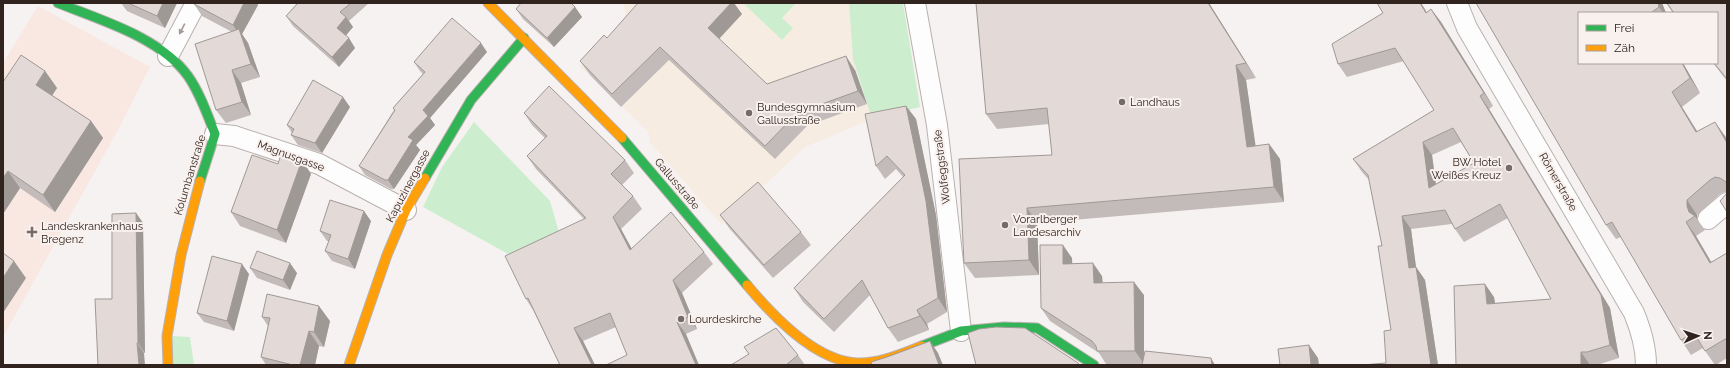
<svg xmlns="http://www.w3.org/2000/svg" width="1730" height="368" viewBox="0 0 1730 368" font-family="Raleway,sans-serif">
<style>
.built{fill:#f9e8e2}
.education{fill:#f6ece1}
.green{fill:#cdeece}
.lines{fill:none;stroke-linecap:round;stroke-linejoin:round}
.street-casing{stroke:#bab1ae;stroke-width:22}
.fast-casing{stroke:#bab1ae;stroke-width:11}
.slow-casing{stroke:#bab1ae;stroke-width:11}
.street{stroke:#fefdfd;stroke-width:20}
.fast{stroke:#30b455;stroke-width:9}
.slow{stroke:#ff9f0a;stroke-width:9}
.wall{fill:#c3bbb9;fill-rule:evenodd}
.shaded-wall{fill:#9f9996}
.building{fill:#e3dad7;stroke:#9f9996;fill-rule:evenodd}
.oneway{fill:#a29b98}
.poi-dot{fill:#766b67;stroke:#f9f1ee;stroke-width:1.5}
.labels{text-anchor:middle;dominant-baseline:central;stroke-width:4;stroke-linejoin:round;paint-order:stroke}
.poi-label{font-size:11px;fill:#31231d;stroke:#f9f1ee;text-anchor:start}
.street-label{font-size:11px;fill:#31231d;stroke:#f9f1ee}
</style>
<rect width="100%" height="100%" fill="#f6f2f1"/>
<path class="built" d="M38,6L150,67L119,128L3,337V63Z"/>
<path class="education" d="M624,3H849L853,59L872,119L805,147L722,225L649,141L650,138L648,132L590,75L579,66L626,19Z"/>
<path class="green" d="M743,3H796L782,18L793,28L782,40Z
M849,3H903L920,107L872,119L853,59Z
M474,122L550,201L559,232L510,255L423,207L442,167Z
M172,336L190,337L194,365H174Z"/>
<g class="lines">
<defs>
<path id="street" d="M915,3L937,125L961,331
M1457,3L1467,28L1634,313C1641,330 1646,346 1646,365
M168,56L196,3
M215,134L234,136L319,164L406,210
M1708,219L1727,203"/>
<path id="fast" d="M58,3C100,20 160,37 188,76C200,93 207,114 215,134L200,181
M622,138L747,285
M425,178L471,100L524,38
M922,346L961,331L1004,327L1037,328L1094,365"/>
<path id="slow" d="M488,3L622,138
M747,285C772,315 815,361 857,363C879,364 901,354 922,346
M168,365L167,336L181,255L200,181
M349,365L387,255L406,210L425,178"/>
</defs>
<use href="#street" class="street-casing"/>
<use href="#fast" class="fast-casing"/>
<use href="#slow" class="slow-casing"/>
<use href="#street" class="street"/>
<use href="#fast" class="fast"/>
<use href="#slow" class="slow"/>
</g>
<path class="wall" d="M121,3H177L165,28L127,11Z
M194,3H257L258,5L242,34L248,43L260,77L241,83L251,115L226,123L216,110L232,32L202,16L194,4Z
M298,3H369L349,21L353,27L345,35L355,48L339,67L293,26L286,16Z
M976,3H1209L1256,78L1246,80L1255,146L1269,144L1280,159L1284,202L1037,223L1039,275L975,278L964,263L1052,155L1049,124L997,129L986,114Z
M1377,3H1421L1427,13L1431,9L1441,22L1493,106L1489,109L1610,308L1619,358L1597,365H1456L1494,297L1495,303L1551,299L1508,218L1464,242L1455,229L1452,224L1411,229L1416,267L1425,280L1438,365H1362L1386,363L1391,330L1382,246L1369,180L1362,172L1353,159L1434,110L1404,61L1347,77L1338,64L1383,13ZM1461,142L1474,163L1436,184L1432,155Z
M1476,3H1662L1666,13H1579V63H1683L1700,93L1682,107L1697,131L1725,136L1727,140V192H1725L1720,194L1697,215V219L1705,230L1696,236L1711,262L1727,253V358L1716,365H1715L1703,348L1691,355L1681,340L1621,237L1616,239L1606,225Z
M1666,3H1727V81L1713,63H1717V13H1673Z
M575,7L582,17L554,47L523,19L516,9Z
M742,14L719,39L767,84L855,70L867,104L807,126L775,159L669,60L621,107L590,75L580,61L607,38Z
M487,52L430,118L435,125L416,145L420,150L394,189H391L365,175L359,166L394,110L393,108L423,74L420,71L414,62Z
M45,71L57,88L52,95L91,121L103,138L55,212L20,188L3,214V82Z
M906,106L916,119L936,215L947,312L927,324L929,330L898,342L888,328L870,295L834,332L803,302L794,288L903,177L896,169L885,179L876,166Z
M350,107L322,153L298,145L291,135L292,133L287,125Z
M524,113L625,160L634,173L622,185L633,196L642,209L621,229L631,248L704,252L713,264L682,293L697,329L686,334L627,355L616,327L583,341L595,365H560L533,310L526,299L584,219L536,169L527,156L545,138L532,125Z
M302,160L311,174L286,243L240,226L231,212L278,164Z
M136,213L143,223L145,353H144L95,299H112Z
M720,215L801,232L811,245L773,278L729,228Z
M371,221L355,269L332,261L325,251L329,241H327L320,231Z
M1072,258V264L1102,276L1103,283L1144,295V356L1142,364H1106L1099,353L1050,321L1041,308Z
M250,268L297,273L290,290L257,278Z
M249,274L234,331L204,322L197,313Z
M262,317L330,321L324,347L319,346L315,365H266L261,357L268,326Z
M798,355L805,365H731Z"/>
<path class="shaded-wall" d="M163,3H177L165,28L157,16Z
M244,3H257L258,5L242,34L248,43L260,77L251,64L241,37L233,25Z
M731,3H734L742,14L717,41L708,28Z
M1208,3H1209L1256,78L1246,63Z
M1420,3H1421L1435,26L1426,13Z
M1658,3H1662L1666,13H1663L1659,7Z
M575,7L582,17L554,47L547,38Z
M1431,9L1441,22L1493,106L1484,93Z
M346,17L353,27L344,38L337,28Z
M349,38L355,48L339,67L332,57Z
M481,43L487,52L430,118L435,125L416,145L420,150L394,189L388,180L408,137L423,110Z
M846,56L855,70L867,104L858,91Z
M1682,63H1683L1700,93L1690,78Z
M1236,65L1246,80L1258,162L1247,147Z
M232,70L241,83L251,115L242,102Z
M45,71L57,88L48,102L36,85Z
M1672,92L1682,107L1706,146L1696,132Z
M1480,96L1489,109L1610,308L1619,358L1610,345Z
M343,97L350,107L322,153L315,143Z
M906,106L916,119L936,215L947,312L938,298Z
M91,121L103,138L55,212L43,195Z
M1715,122L1725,136L1727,140V143Z
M1423,142L1432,155L1438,201L1429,188Z
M1269,144L1280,159L1284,202L1274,187Z
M302,160L311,174L286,243L277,230Z
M8,171L20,188L3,214V178Z
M1687,200L1697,215V219L1695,216L1689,212L1687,206Z
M1027,208L1037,223L1039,275L1029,260Z
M364,211L371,221L355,269L348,259Z
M136,213L143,223L145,353L138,343Z
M1402,216L1411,229L1416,267L1425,280L1438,365H1431L1409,268Z
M613,217L621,229L639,262L630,250Z
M1686,222L1696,236L1720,277L1710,263Z
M1063,245L1072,258L1073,277L1063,264Z
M14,261L26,278L3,313V278Z
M290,263L297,273L290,290L283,280Z
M1093,263L1102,276L1103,296L1094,283Z
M242,264L249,274L234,331L227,321Z
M673,280L682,293L697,329L688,317Z
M1134,282L1144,295V364L1135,351Z
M1485,284L1494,297L1497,317L1487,304Z
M319,306L330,321L324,347L314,332Z
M917,310L927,324L929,330L920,316Z
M677,322L686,334L699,365H696Z
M574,328L583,341L595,365H592Z
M309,331L319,346L315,365H300Z
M930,341L938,353L943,365H939Z
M137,343L144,353L145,365H139Z
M1309,345L1318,358L1319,365H1311Z
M1581,352L1590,365H1581Z
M1211,358L1215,365H1212Z"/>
<path class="building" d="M128,3H163L157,16Z
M194,3H244L233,25L194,4Z
M298,3H351L340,12L346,17L337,28L349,38L332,57L286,16Z
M521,3H571L575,7L547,38L516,9Z
M638,3H731L708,28L767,84L846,56L858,91L797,113L765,146L660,47L612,94L580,61L604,35L607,38Z
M976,3H1208L1246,63L1236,65L1247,147L1269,144L1274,187L1027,208L1029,260L964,263L959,159L1052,155L1047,108L986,114Z
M1377,3H1420L1426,13L1431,9L1484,93L1480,96L1601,295L1610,345L1587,352H1581V365H1456L1454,286L1485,284L1487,304L1551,299L1500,204L1455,229L1445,210L1402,216L1409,268L1416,267L1431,365H1362L1386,363L1384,331L1391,330L1378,246H1382L1368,175L1353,159L1434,110L1395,48L1338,64L1332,44L1383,13ZM1453,128L1474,163L1429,188L1423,142Z
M1476,3H1658L1659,7L1652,12L1653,13H1579V63H1682L1690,78L1672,92L1696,132L1715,122L1727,143V184L1726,182L1720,178L1715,177L1710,180L1687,200V206L1689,212L1695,216L1686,222L1710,263L1727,253V338L1705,351L1694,333L1681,340L1612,222L1606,225Z
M1667,3H1727V79L1714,63H1717V13H1674Z
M452,18L481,43L423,110L428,116L408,137L413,140L388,180H385L359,166L395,110L393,108L425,72L414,62Z
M239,29L251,64L232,70L242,102L216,110L195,44Z
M21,55L45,71L36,85L91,121L43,195L8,171L3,178V82Z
M313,80L343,97L315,143L291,135L294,129L287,125Z
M549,86L625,160L611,174L633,196L613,217L630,250L671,212L704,252L673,280L688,317L677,322L696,365H606L627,355L610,313L574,328L592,365H560L528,298L526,299L505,256L586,218L527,156L547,136L524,113Z
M906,106L926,201L938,298L917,310L920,316L888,328L862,280L824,319L794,288L905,175L887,156L876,166L865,114Z
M281,154L302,160L277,230L231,212L252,155L278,164Z
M758,182L801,232L764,265L720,215Z
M1727,193V212L1720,201Z
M330,200L364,211L348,259L325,251L331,235L320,231Z
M136,213L138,343H137L139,365H98L95,299H112V214Z
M1040,245H1063V264L1093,263L1094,283L1134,282L1135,351H1097L1096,346L1092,341L1041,308Z
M257,251L290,263L283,280L250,268Z
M3,253L14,261L3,278Z
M212,256L242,264L227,321L197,313Z
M267,294L319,306L314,332L309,331L300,365H293L261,357L270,318L262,317Z
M996,327L1025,328L1078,363L1080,365H976L968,333L979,329Z
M776,328L798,355L786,365H731L749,354L744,347Z
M930,341L939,365H872L871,362L887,357Z
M1309,345L1311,365H1280L1278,349Z
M1145,351L1211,358L1212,365H1142Z"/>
<defs><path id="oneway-solid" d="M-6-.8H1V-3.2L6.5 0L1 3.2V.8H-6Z"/></defs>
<use class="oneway" href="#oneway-solid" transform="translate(182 29) rotate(118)"/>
<g class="poi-dot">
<circle cx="1122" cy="102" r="4"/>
<circle cx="749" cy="113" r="4"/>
<circle cx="1509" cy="168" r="4"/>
<circle cx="1005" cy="225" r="4"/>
<path d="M30 226h4v4h4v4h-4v4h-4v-4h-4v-4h4z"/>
<circle cx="681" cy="319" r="4"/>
</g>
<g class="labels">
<g class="poi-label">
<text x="1130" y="102">Landhaus</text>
<text x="757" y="107">Bundesgymnasium<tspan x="757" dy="13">Gallusstraße</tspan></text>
<text x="1501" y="162" text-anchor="end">BW Hotel<tspan x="1501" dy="13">Weißes Kreuz</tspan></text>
<text x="1013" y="219">Vorarlberger<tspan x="1013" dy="13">Landesarchiv</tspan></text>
<text x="41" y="226">Landeskrankenhaus<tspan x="41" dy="13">Bregenz</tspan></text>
<text x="689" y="319">Lourdeskirche</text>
</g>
<g class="street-label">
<text transform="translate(291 156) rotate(20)">Magnusgasse</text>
<text transform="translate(942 167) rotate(-97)">Wolfeggstraße</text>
<text transform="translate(190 175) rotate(-73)">Kolumbanstraße</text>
<text transform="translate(1558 182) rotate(60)">Römerstraße</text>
<text transform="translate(677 184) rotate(50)">Gallusstraße</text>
<text transform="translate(408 186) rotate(-62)">Kapuzinergasse</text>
</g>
</g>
<rect width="1730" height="368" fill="none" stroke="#31231d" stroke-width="8"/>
<rect x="1578" y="12" width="140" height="52" fill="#f9f1ee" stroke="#a99f9a"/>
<rect x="1586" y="25" width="20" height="6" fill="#30b455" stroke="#a99f9a"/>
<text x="1614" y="32" font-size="12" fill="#31231d">Frei</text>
<rect x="1586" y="45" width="20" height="6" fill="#ff9f0a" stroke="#a99f9a"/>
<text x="1614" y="52" font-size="12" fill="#31231d">Zäh</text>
<g transform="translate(1698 336) rotate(87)" stroke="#f9f1ee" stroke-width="3" paint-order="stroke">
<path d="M0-3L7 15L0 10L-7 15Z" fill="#31231d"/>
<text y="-6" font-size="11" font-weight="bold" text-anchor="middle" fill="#31231d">N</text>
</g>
</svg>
